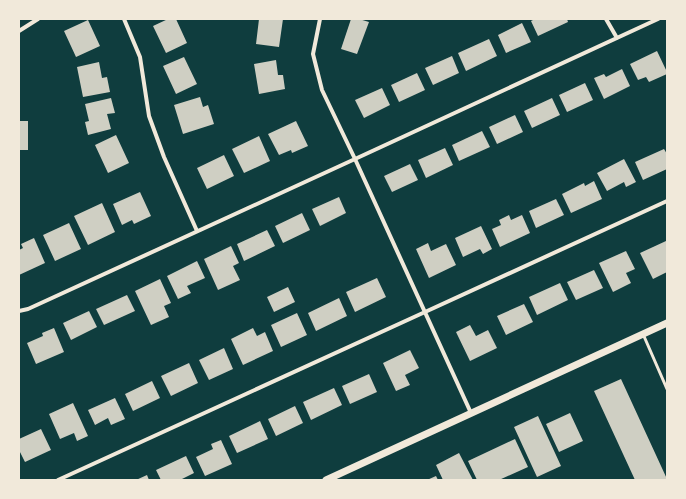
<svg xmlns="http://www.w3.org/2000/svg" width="686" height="499" viewBox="0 0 686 499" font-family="'Golos Text',sans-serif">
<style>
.building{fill:#cfcfc3}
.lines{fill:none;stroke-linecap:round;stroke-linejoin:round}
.service{stroke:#f1e9da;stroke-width:3}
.minor{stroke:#f1e9da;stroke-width:4}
.tertiary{stroke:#f1e9da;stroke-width:7}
</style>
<rect width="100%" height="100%" fill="#0f3d3e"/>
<path class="building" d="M168,19H176L187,43L166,53L153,26Z
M259,19H283L279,47L256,44Z
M351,19H359L369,22L357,54L341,49Z
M535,19H567L568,22L538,36L531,21Z
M88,20L100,46L76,57L64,31Z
M522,23L531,42L506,53L498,35Z
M489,39L497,56L466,71L458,53Z
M657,51L667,72V74L649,82L646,77L638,80L630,64Z
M452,56L459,73L433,85L425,68Z
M184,57L197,84L176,94L163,66Z
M276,60L278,75H283L285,89L259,94L254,64Z
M99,62L102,78L107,77L110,92L83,97L77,67Z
M622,69L630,86L604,99L594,78L604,74L606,77Z
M417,73L425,90L399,102L391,85Z
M585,83L593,100L567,112L559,95Z
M382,88L390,105L364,118L355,100Z
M200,97L203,107L208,105L214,124L183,134L174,105Z
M111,98L115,113L107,114L111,129L88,135L85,122L89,121L85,104Z
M552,98L560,115L532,128L524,111Z
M515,115L523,132L497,144L489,127Z
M19,121H28V150H19Z
M296,121L308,146L292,153L291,150L279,155L268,134Z
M482,131L490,147L459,161L452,145Z
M116,135L129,163L108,173L95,145Z
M259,136L270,161L244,173L232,149Z
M445,148L453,165L426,178L418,160Z
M664,149L667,154V169L643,180L635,162Z
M224,155L234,176L207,189L197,168Z
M624,159L636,182L626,187L624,182L607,191L597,173Z
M410,164L418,180L392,192L384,176Z
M594,181L602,199L571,213L562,194L584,183L585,186Z
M140,192L151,216L134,224L132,220L122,225L113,204Z
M339,197L346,213L320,226L312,209Z
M556,199L564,215L536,228L529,211Z
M102,203L115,232L88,245L74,216Z
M302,213L310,230L283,243L275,226Z
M509,215L511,220L522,215L530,233L500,247L492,229L501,225L499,220Z
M69,223L81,249L55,261L43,235Z
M481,226L492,249L483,254L480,249L463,257L455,238Z
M267,230L275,246L244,261L237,244Z
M34,238L45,263L19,275V250L23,248L21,244Z
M666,241L667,243V272L653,279L640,253Z
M428,243L431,251L446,244L456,265L429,278L416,249Z
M231,246L239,263L233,266L240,280L218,290L204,259Z
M626,251L635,269L626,273L631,283L613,292L599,263Z
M197,261L205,278L187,286L191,293L178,299L167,276Z
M594,270L603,288L576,300L567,282Z
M377,278L386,297L355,312L346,292Z
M160,279L171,303L164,306L169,317L151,325L135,291Z
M560,283L568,300L537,315L529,297Z
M288,287L295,302L274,312L267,297Z
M127,295L135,311L104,325L96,309Z
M339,298L347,316L316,331L308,313Z
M524,304L533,322L506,335L497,316Z
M89,311L97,327L71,340L63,323Z
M297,313L307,335L281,347L271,325Z
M470,325L476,336L488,330L497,348L470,361L456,332Z
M54,328L64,352L36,364L27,343L43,336L42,333Z
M253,328L257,336L265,332L273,351L243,365L231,339Z
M224,348L233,369L209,380L199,360Z
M410,350L419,368L405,375L410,385L396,391L383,363Z
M189,363L198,383L171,396L161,376Z
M369,374L377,392L350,404L342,386Z
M621,379L667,479V480H635L594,391Z
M152,381L160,398L133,411L125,394Z
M334,388L342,405L311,420L303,402Z
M115,398L125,419L111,425L108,418L95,425L88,410Z
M73,403L88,436L77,441L74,433L60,439L49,414Z
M295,406L303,423L276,436L268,419Z
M570,413L583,441L559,452L546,424Z
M538,416L561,466L537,477L514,427Z
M260,421L268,439L237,453L229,436Z
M41,429L51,450L25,462L19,450V439Z
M515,439L528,467L499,480H477L468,461Z
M221,440L232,464L205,476L196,457L213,449L211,444Z
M459,453L473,480H443L436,465Z
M186,456L194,473L180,480H161L156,470Z
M147,475L149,480H136Z
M436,476L438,480H427Z"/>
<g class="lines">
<path class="service" d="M643,334L667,389"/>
<path class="minor" d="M124,19L140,57L149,116L164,157L197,231
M320,19L313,54L322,90L355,159L471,413
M606,19L617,38
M19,31L38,19
M19,311L28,309L355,159L658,19
M58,480L425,312L667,201"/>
<path class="tertiary" d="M326,480L667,323"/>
</g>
<rect width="686" height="499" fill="none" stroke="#f1e9da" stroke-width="40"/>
</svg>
